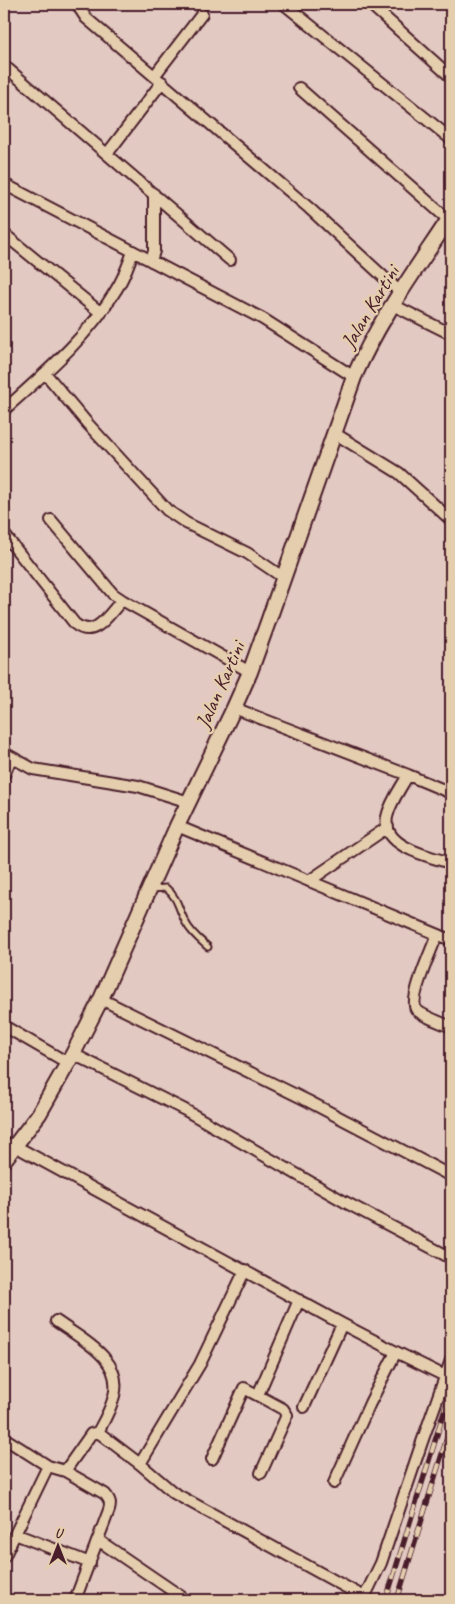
<svg xmlns="http://www.w3.org/2000/svg" width="455" height="1604" viewBox="0 0 455 1604" font-family="Caveat,sans-serif">
<style>
.lines{fill:none;stroke-linecap:round;stroke-linejoin:round}
.lane-casing{stroke:#4a1f2b;stroke-width:9}
.street-casing{stroke:#4a1f2b;stroke-width:14}
.secondary-casing{stroke:#4a1f2b;stroke-width:18}
.lane{stroke:#e5ceae;stroke-width:5}
.street{stroke:#e5ceae;stroke-width:10}
.secondary{stroke:#e5ceae;stroke-width:14}
.rail-casing{stroke:#4a1f2b;stroke-width:5.5}
.rail{stroke:#e5ceae;stroke-width:4;stroke-dasharray:11;stroke-linecap:butt}
.labels{text-anchor:middle;dominant-baseline:central;stroke-width:5;stroke-linejoin:round;paint-order:stroke}
.street-label{font-size:21px;fill:#4a1f2b;stroke:#e5ceae}
</style>
<rect width="100%" height="100%" fill="#e2c9c1"/>
<filter id="ink" filterUnits="userSpaceOnUse"><feTurbulence type="fractalNoise" baseFrequency=".02" numOctaves="2"/><feDisplacementMap in="SourceGraphic" scale="10" xChannelSelector="R" yChannelSelector="G"/><feConvolveMatrix kernelMatrix="1 2 1 2 8 2 1 2 1" color-interpolation-filters="sRGB"/></filter>
<g filter="url(#ink)">
<g class="lines">
<defs>
<path id="lane" d="M152,889L166,888C179,899 178,909 186,923C191,933 200,940 208,947"/>
<path id="street" d="M81,4L80,9L86,18L309,208L401,293
M284,4L451,139
M370,4L451,77
M8,69L230,260
M155,75L202,14
M299,88L451,222
M107,154L162,82
M4,184L263,319L354,377
M4,234L101,313
M151,261L154,251V194
M393,305L451,334
M45,373L87,423L167,510L186,523L247,553L284,578
M4,410C44,374 88,337 116,290C124,278 128,265 133,252
M334,433L399,473L451,520
M51,520L113,594L122,600L250,672
M4,534L75,624C95,640 109,614 122,600
M234,708L408,775L451,793
M4,753L33,769L138,786L189,802
M4,775L11,758
M408,775C401,788 390,802 387,817C381,847 431,857 451,863
M177,826L451,940
M309,881L388,827
M437,935C432,949 409,998 416,1009C421,1016 443,1023 451,1027
M101,999L308,1101L451,1176
M4,1026L68,1063
M73,1054L185,1110L345,1202L451,1258
M4,1143L15,1146L342,1324L396,1352L451,1379
M56,1321C81,1339 124,1359 114,1396C111,1409 104,1421 98,1432
M258,1395L299,1300
M304,1407L342,1324
M4,1438L48,1466L65,1471L105,1494C110,1500 111,1503 109,1510L75,1600
M212,1459L244,1388L283,1409L287,1415L261,1473
M140,1464L200,1364L245,1270
M65,1471L91,1434L98,1432L140,1464L174,1493L364,1597
M334,1483L370,1403L396,1352
M15,1534L90,1563
M98,1540L186,1600
M4,1557L48,1466
M363,1600L381,1563L422,1442L451,1360"/>
<path id="secondary" d="M4,1160L39,1114L73,1054L101,999L177,826L234,708L250,672L268,622L354,377C379,319 417,268 451,216"/>
</defs>
<use href="#lane" class="lane-casing"/>
<use href="#street" class="street-casing"/>
<use href="#secondary" class="secondary-casing"/>
<use href="#lane" class="lane"/>
<use href="#street" class="street"/>
<use href="#secondary" class="secondary"/>
<defs>
<path id="rail" d="M386,1600L451,1389
M397,1600L451,1425"/>
</defs>
<use href="#rail" class="rail-casing"/>
<use href="#rail" class="rail"/>
</g>
</g>
<g class="labels">
<g class="street-label">
<text transform="translate(370 307) rotate(-59)">Jalan Kartini</text>
<text transform="translate(220 685) rotate(-66)">Jalan Kartini</text>
</g>
</g>
<rect width="455" height="1604" fill="none" stroke="#e5ceae" stroke-width="20"/>
<rect x="10" y="10" width="435" height="1584" fill="none" stroke="#4a1f2b" stroke-width="2" filter="url(#ink)"/>
<g transform="translate(58 1546)" stroke="#e5ceae" stroke-width="4" paint-order="stroke">
<path d="M0-4L9 19L0 12L-9 19Z" fill="#4a1f2b"/>
<text y="-8" font-size="14" font-weight="bold" text-anchor="middle" fill="#4a1f2b">U</text>
</g>
</svg>
